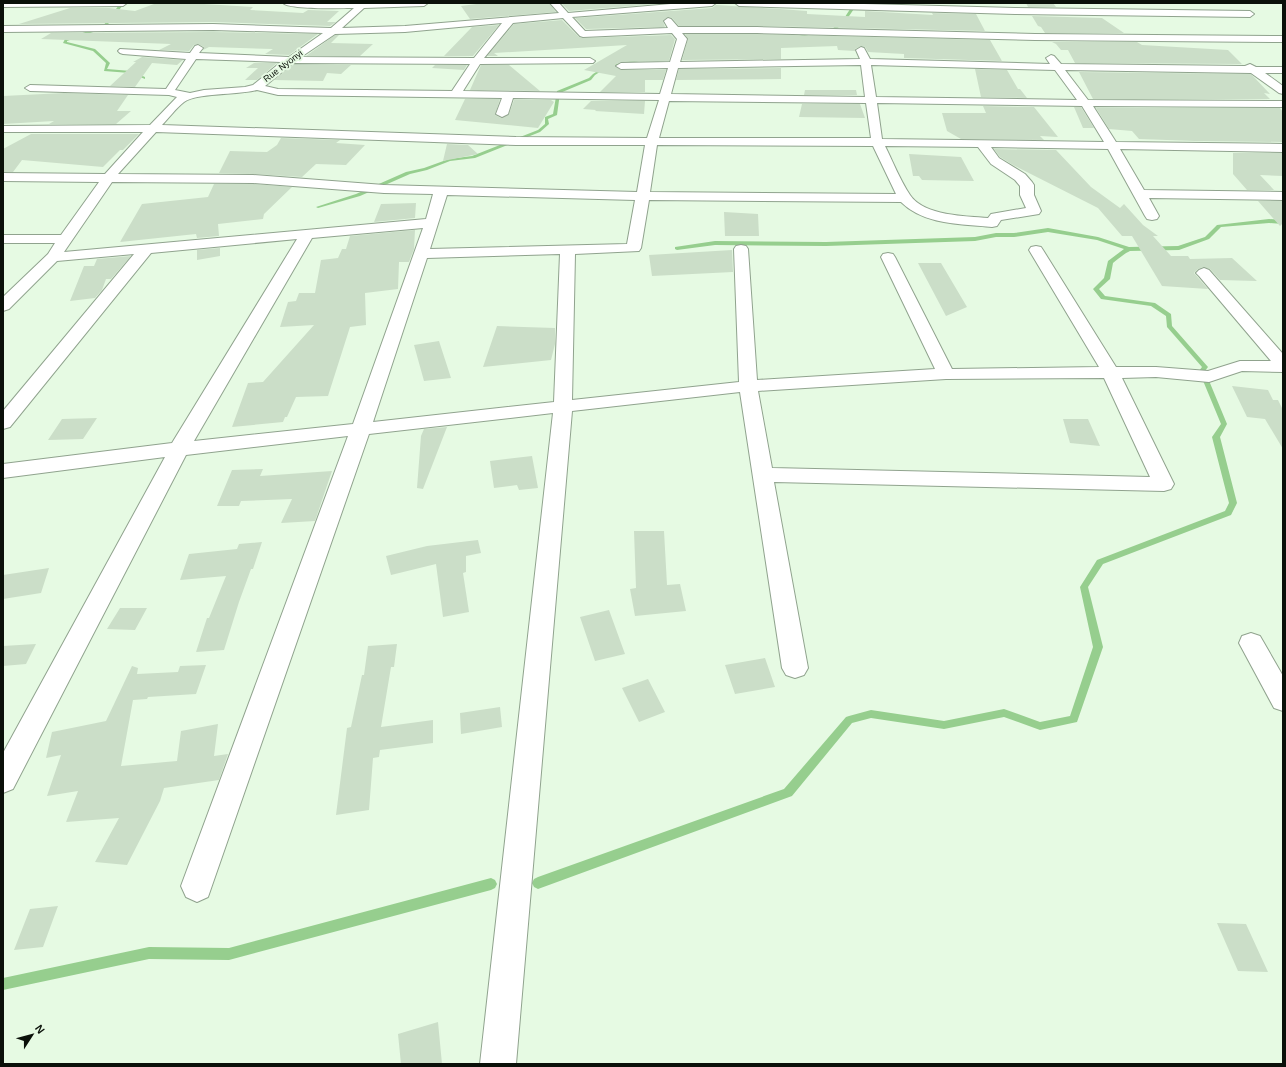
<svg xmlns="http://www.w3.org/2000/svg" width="1286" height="1067" viewBox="0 0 1286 1067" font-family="Arial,sans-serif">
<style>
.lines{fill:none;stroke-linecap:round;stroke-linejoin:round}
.stream{fill:#96ce8e;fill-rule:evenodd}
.building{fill:#cbdec8}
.minor-casing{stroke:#90a38e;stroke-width:2}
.minor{fill:#fff;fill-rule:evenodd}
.labels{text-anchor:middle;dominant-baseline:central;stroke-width:4;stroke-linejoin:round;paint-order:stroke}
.far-street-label{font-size:9px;fill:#0a1009;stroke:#e6fae3}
</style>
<rect width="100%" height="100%" fill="#e6fae3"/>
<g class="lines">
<path class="stream" d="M112,3L123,5L105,28L67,41V42L95,49L110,63L107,69L131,71L145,77V79L130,73L104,71L106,63L93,51L63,43L65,39L103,26L119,5Z
M854,3H858L845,22L834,31L819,32L794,39L792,38L819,30L832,29L843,20Z
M638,59L639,61L606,68L595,75L591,80L560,93L557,115L548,119L549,124L540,132L475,158L450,161L427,170L410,174L360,196L318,208L316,207L356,194L406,172L424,168L449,159L472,156L538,130L545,124V117L553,114L557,91L589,78L593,74L604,67Z
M1269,219L1283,220V224L1269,223L1221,227L1209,239L1179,250L1130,251C1125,253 1118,259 1113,263L1110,279L1099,289L1105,296L1155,303L1171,314L1172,326L1208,367L1205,371L1227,424L1220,437L1237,503L1231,515L1103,564L1088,587L1103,647L1077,722L1040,730L1004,717L944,729L871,718L852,723L792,796L538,889L534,887L532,883L534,879L538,877L784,789L846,717L849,716L871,710L944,721L1004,709L1040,722L1070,716L1093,647L1080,587L1097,560L1225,511L1229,503L1212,437L1221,424L1199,371L1202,367L1167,327L1166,316L1151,306L1101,299L1093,289L1104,278L1108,261L1124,249L1097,240L1048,232L1014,237H996L975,241L826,246L715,245L677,250L675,249V247L715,241L826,242L975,237L996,233H1014L1048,228L1098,237L1129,247L1178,246L1205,237L1217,225Z
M491,878L495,880L497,884L495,888L491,890L229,960L149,959L3,990V978L149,947L229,948Z"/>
</g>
<path class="building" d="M484,3H549L556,12L470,19L461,6Z
M561,3H656V4L569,11Z
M1026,3H1053L1056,7H1028Z
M154,4H204L253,7L250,10L303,13L308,10L339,11L327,22H336L330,26L213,22L19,24L70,8H109L135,11Z
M716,5L780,9L807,11V14L865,17V11L933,15L932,13L976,14L985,31L757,26H679L672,18L668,17L663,21L665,27L586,29L575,18L712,8Z
M1032,16L1102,18L1124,33H1045L1041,27L1038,26Z
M562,20L579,37L583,38L671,35L675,39L669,61L621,62L615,65L621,70H666L663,80H645V92H600L616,76L584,70L627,45L494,53L498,56H487L514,24Z
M499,25L473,56H444L472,27Z
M213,32L318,34L289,55L265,54L273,49L209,47L203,50L204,47L198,44L194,45L189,51L159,50L171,44L41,39L51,33Z
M685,34H757L990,40L1002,61L904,58V54L868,52L865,47L861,46L855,49V51L838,50L837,46L781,48V59L682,60L688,39Z
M335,35H339L331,43L373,44L360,56H306Z
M1052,42H1137L1142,45L1228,50L1242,64L1075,63L1068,50H1061L1056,44Z
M142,57L183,60L177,65L152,63L135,87L110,86L136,62H133Z
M254,63H277L257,80H245L258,68H246Z
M294,64L351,65L341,74L327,73L323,81L274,80Z
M435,65H467L464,70L432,68Z
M481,65H509L540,91L470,90Z
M781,68V79L676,80L679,69Z
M975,69L1007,70L1018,89H1020L1027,98L981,97Z
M1079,72L1251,74L1270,94L1264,93L1270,99H1093Z
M805,90H856L857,95H804Z
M64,93L128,95L117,111H131L116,124H49L54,121L3,124V96Z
M465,99H500L495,115L501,118L509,114L514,100H551L554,102L538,128L455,120Z
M591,101H645L644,114L595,111L596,110L583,109Z
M802,104H860L865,118L799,117Z
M983,106L1034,107L1058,137L1040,136L1044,140L961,139L947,131L942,113H986Z
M1074,107H1081L1094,128H1083Z
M1096,108H1280L1283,112V142L1195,141L1139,139L1132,131L1109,129Z
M31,134H139L123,150H120L103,167L22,160L13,172H3V149Z
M281,138L340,140L336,143L365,145L346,165L316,164L302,177L253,174L219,173L230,151L267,152L277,145Z
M447,144L468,145L478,154L443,161Z
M994,149L1056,150L1091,187L1120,208L1124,204L1143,225L1158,236H1153L1171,256H1188L1190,259L1232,258L1257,281L1220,280L1210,269L1203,267L1198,269L1194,273L1208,289L1162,286L1132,236H1122L1098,208L1013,165L1000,157Z
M1233,153H1283V176L1260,175L1274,190H1247L1233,174Z
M909,154L961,157L974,181L922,180L919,176H913Z
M214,184H253L292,187L264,214L263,219L218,224L219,236L197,238L196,234L120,242L142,204L208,197Z
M1258,201H1283V223L1280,226Z
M416,203L415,218L374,222L381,204Z
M724,212L758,214L759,236H725Z
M415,230L414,249L409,262H399L398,289L365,293L366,325L350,327L328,396L296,397L287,417H285L283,422L232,427L248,383L263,382L314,325L280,327L288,302L296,301L299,293H315L321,260L338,258L342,249H346L350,236Z
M220,248V256L197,260V250Z
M732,250L733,272L652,276L649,255Z
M131,256L111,279H106L102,290L95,298L70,301L84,266H94L97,259Z
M918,263H941L967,307L946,316Z
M497,326L555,328V344L551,360L483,367Z
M439,341L451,378L424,381L414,345Z
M1232,386L1268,390L1273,400H1278L1283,410V449L1265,419L1247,417Z
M97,418L83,439L48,440L62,419Z
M1063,419H1088L1100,446L1070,443Z
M447,427L423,489L417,488L421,436L424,429Z
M532,456L538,488L519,490L517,485L494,488L490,461Z
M263,469L260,476L332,471L315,521L281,523L292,499L241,501L239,506H217L232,470Z
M634,531H664L667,585L680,584L686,611L635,616L630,589L636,588Z
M478,540L481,553L466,556V572L463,573L469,612L443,617L436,564L391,575L386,556L427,546Z
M262,542L253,569H251L239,602L224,650L196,652L207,618H209L226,576L180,580L189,554L237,549L239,544Z
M49,568L41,593L3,599V575Z
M120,608H147L135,630L107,629Z
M609,610L625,654L595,661L580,617Z
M36,644L26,664L3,666V646Z
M397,644L394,667H391L381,727L433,720V743L380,750L379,757L373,758L369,810L336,815L347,728L351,727L362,675H364L368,646Z
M765,658L775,687L735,694L725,665Z
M206,665L196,694L148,697L147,699L133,700L121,766L177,761L181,731L218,724L214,756L228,754L219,780L164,788L160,801L127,865L95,862L119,818L66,822L78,791L47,796L61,755L46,758L52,732L106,721L132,666L138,668L137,674L178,672L180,666Z
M648,679L665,712L639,722L622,688Z
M500,707L502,727L461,734L460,713Z
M58,906L43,947L14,950L30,909Z
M1217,923L1246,924L1268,972L1238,971Z
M438,1022L442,1064H401L398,1034Z"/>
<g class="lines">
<defs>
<path id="minor" d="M3,3H127L123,6L3,7Z
M283,3H428L424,6L364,8L342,28L405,26L559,13L550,3H559L568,13L682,3H716L712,6L572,17L585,31L668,28L664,21L668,18L671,19L678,27H757L1035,34L1283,36V42L1035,40L757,33H682L687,39L680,62L860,59L856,50L861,47L864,48L870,59L1050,64L1046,58L1051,55L1054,56L1061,64L1245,66L1250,64L1256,67H1283V73H1265L1283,86V94L1279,93L1251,73L1065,70L1088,100L1283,101V107L1093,106L1116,142L1283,144V152L1120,149L1144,190L1283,192V200L1149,198L1159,216L1157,219L1152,220L1147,219L1145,216L1108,149L991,147L999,158L1025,174L1032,182L1034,185V195L1041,211L1039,214L1001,220L997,226L992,227C962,224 924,225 901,202L649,200L641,248L639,251L575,254L572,400L739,382L734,249L736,246L741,245L746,246L748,249L757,380L935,369L881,257L883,254L888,253L893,254L895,257L952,369L1099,367L1029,250L1031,247L1036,246L1041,247L1043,250L1116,367H1156L1208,371L1240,361H1271L1199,276L1196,273L1199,270L1204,268L1209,270L1283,354V372L1242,371L1209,382L1156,377L1122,378L1174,484L1171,489L1164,491L774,482L808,668L804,675L795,678L786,675L782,668L740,392L572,411L516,1064H480L553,413L369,434L208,897L197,902L186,897L181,886L348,436L186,455L13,789L3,793V753L165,457L3,478V464L172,443L297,239L151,253L10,427L3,429V411L134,254L57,261L9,309L3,311V297L48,254L55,243H3V235H61L99,182L3,181V173L105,174L143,132H3V126L150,125L177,97L169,95L30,91L25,88L30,85L166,89L186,59L123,54L120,53L118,51L120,49L190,53L195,46L198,45L203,48L199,53L289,57L323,33L213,30L3,32V26L213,24L331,28L354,8C342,8 290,10 283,3ZM563,18L580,36L583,37L672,33L677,39L670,62L621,63L616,66L621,69L668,68L660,94L463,91L480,64L593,63L595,61L590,58H484L513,23ZM502,23L474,58L301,57L335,34L405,32ZM196,59L281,62L253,85L245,87L204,90L190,93L175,90ZM293,63L470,64L452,91L278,89L265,86ZM861,65L865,97L671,94L678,68ZM871,65L1055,70L1077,100L876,97ZM257,90L278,95L502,98L496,114L502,117L508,114L513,98L659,100L647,138L516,137L162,125C169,118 176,108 184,102C196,93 239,95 257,90ZM669,101L866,103L871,138H659ZM877,103L1082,106L1104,142L882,139ZM156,132L516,145H645L637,192L384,185L253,175L118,174ZM657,145L873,146L896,194L650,192ZM885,146L978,147L991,164L1015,180L1020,186V195L1026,208L991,214L988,218C966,216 924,216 910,195C900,180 893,162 885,146ZM112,182L253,183L384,193L433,194L426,219L64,252ZM447,195L635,200L627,244L430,249ZM423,228L353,424L194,441L312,238ZM560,254L554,402L373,422L427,258ZM1104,378L1150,477L772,468L758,391L946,379Z
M735,3H826L1015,8L1250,11L1254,14L1250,17L1015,14L739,6Z
M1251,633L1260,636L1283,676V711L1274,708L1239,643L1242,636Z"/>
</defs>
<use href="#minor" class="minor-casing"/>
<use href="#minor" class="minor"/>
</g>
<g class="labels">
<g class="far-street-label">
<text transform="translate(283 66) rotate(-37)">Rue Nyonyi</text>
</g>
</g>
<rect width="1286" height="1067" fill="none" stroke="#0a1009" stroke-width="8"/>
<g transform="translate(32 1035) rotate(54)" stroke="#e6fae3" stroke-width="3" paint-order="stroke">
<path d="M0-3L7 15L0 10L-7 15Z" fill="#0a1009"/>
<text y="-6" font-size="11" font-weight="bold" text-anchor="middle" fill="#0a1009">N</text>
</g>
</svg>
